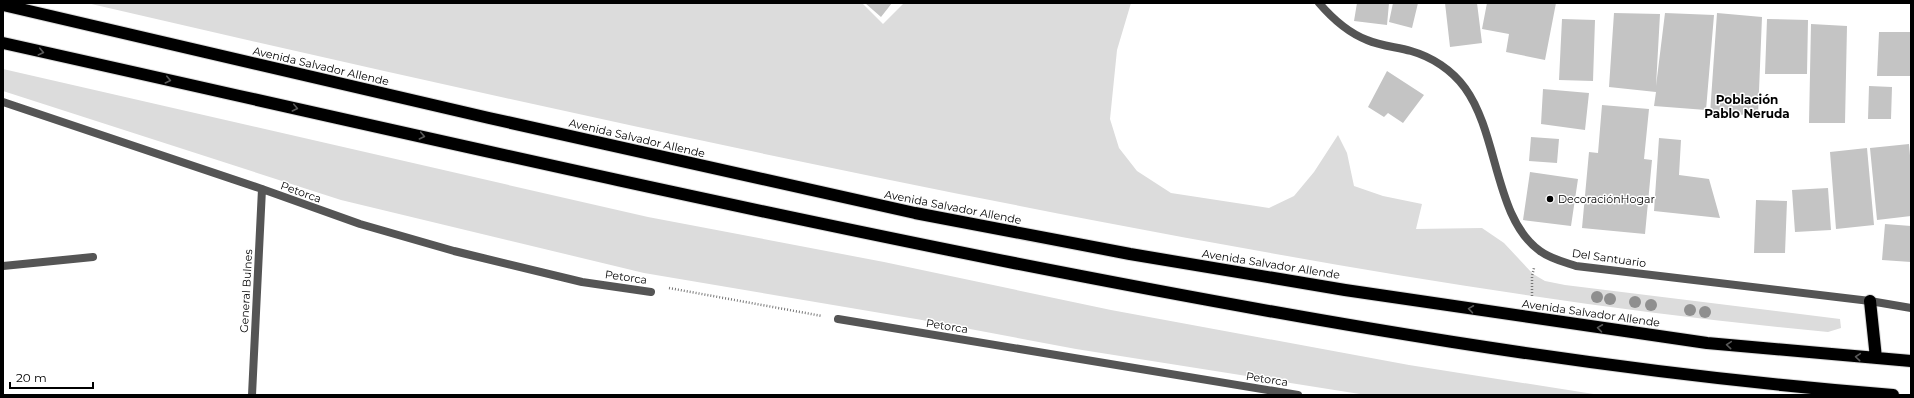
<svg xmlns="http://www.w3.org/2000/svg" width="1914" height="398" viewBox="0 0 1914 398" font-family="Montserrat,sans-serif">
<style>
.green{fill:#dcdcdc}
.building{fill:#c4c4c4}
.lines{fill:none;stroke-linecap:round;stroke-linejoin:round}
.highway-casing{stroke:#dbdbdb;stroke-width:14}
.path{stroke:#777;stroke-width:2.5;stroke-dasharray:1 2;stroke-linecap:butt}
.street{stroke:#555;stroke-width:8}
.highway{stroke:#000;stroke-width:12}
.tree{fill:#8f8f8f}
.oneway{stroke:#595959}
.poi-dot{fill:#000;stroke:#fff;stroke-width:1.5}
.labels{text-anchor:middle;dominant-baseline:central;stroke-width:3;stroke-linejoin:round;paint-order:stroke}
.street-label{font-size:11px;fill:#000;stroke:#fff}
.poi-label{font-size:11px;fill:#000;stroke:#fff;text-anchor:start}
.neighbourhood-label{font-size:12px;font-weight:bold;fill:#000;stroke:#fff}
</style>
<rect width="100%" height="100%" fill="#fff"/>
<path class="green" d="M87,3H862L883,24L904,3H1131L1117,50L1110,119L1119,148L1137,171L1171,193L1269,208L1294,196L1314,172L1338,135L1347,153L1354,186L1383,196L1422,204L1416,229L1482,228L1504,243L1533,274L1545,281L1565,285L1840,319L1841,328L1828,332C1582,309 1339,267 1097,221C759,156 423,81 87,3Z
M3,69L648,217L884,262L1111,310L1409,365L1600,395H1366L1076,349L922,320L644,273L341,200L3,91Z"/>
<path class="building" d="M865,3H892L881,17Z
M1357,3H1389L1387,25L1354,21Z
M1393,3H1418L1412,28L1389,22Z
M1445,3H1477L1482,43L1450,47Z
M1487,3H1556L1545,60L1506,52L1509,34L1482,29Z
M1614,13L1660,14L1656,86L1665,13L1714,15L1706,110L1654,106L1656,92L1609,87Z
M1717,13L1762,17L1758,115L1710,114Z
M1562,19L1595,20L1593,81L1559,80Z
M1767,19L1808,20L1807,74H1765Z
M1811,24L1847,26L1845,123H1809Z
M1879,32H1911V76H1877Z
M1387,71L1424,95L1403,123L1388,113L1384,117L1368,107Z
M1869,86L1892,87L1891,119H1868Z
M1543,89L1589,93L1585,130L1541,124Z
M1602,105L1649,109L1644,159L1652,160L1645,234L1582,228L1589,152L1598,153Z
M1531,137L1559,139L1557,163L1529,161Z
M1659,138L1681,140L1679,175L1709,179L1720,218L1654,211Z
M1909,144L1911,167V216L1877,220L1870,148Z
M1867,148L1874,225L1836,229L1830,152Z
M1530,172L1578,179L1571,226L1523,220Z
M1828,188L1831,230L1795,232L1792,190Z
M1756,200L1787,201L1785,253H1754Z
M1885,224L1911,226V262L1882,260Z"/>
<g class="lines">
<defs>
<path id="highway" d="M3,5L489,118L915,213L1130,254L1345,290L1707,343L1911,361
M3,43C340,118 676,196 1014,263C1304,320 1597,372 1893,395
M1870,301L1876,358"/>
</defs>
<use href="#highway" class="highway-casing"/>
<path class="path" d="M669,288L822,316
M1532,296V276L1534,268"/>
<path class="street" d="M1319,3C1331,17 1349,33 1367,40C1381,46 1397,47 1411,51C1432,57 1452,70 1465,88C1499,135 1494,218 1540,251C1551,259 1564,262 1576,266L1870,301L1911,308
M3,102L262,189L360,224L454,251L582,282L651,292
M3,266L93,257
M838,319L1298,395
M252,395L262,189"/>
<use href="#highway" class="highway"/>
</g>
<g class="tree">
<circle cx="1597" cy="297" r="6"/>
<circle cx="1610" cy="299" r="6"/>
<circle cx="1635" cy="302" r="6"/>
<circle cx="1651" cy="305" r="6"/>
<circle cx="1690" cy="310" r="6"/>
<circle cx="1705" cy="312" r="6"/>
</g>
<defs><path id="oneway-chevron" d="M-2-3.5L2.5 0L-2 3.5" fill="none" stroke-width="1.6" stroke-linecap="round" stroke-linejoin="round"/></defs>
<g class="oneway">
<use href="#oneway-chevron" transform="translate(41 52) rotate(13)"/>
<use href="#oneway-chevron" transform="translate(168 80) rotate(13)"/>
<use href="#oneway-chevron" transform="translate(295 108) rotate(13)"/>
<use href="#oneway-chevron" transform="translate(422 136) rotate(12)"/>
<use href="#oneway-chevron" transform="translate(1471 309) rotate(-172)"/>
<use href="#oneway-chevron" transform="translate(1600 328) rotate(-172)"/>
<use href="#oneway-chevron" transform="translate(1729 345) rotate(-175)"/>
<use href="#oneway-chevron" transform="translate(1858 357) rotate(-175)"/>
</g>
<circle class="poi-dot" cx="1550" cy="199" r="4"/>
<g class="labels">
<g class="street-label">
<text transform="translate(321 66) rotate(13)">Avenida Salvador Allende</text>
<text transform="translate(637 138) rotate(13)">Avenida Salvador Allende</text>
<text transform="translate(301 192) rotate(20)">Petorca</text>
<text transform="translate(953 207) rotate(11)">Avenida Salvador Allende</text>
<text transform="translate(1609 258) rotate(8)">Del Santuario</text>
<text transform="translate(1271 264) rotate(9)">Avenida Salvador Allende</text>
<text transform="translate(626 277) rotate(8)">Petorca</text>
<text transform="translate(246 291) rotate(-87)">General Bulnes</text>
<text transform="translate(1591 313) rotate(8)">Avenida Salvador Allende</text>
<text transform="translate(947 326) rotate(9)">Petorca</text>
<text transform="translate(1267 379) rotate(9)">Petorca</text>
</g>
<g class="poi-label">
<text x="1558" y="199">DecoraciónHogar</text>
</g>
<g class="neighbourhood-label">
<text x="1747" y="99">Población<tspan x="1747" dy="14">Pablo Neruda</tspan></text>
</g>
</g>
<rect width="1914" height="398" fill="none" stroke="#000000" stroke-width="8"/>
<path d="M10 382v6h83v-6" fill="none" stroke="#000000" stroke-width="2"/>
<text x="16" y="382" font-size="12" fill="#000000" stroke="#ffffff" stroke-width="3" paint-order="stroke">20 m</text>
</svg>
